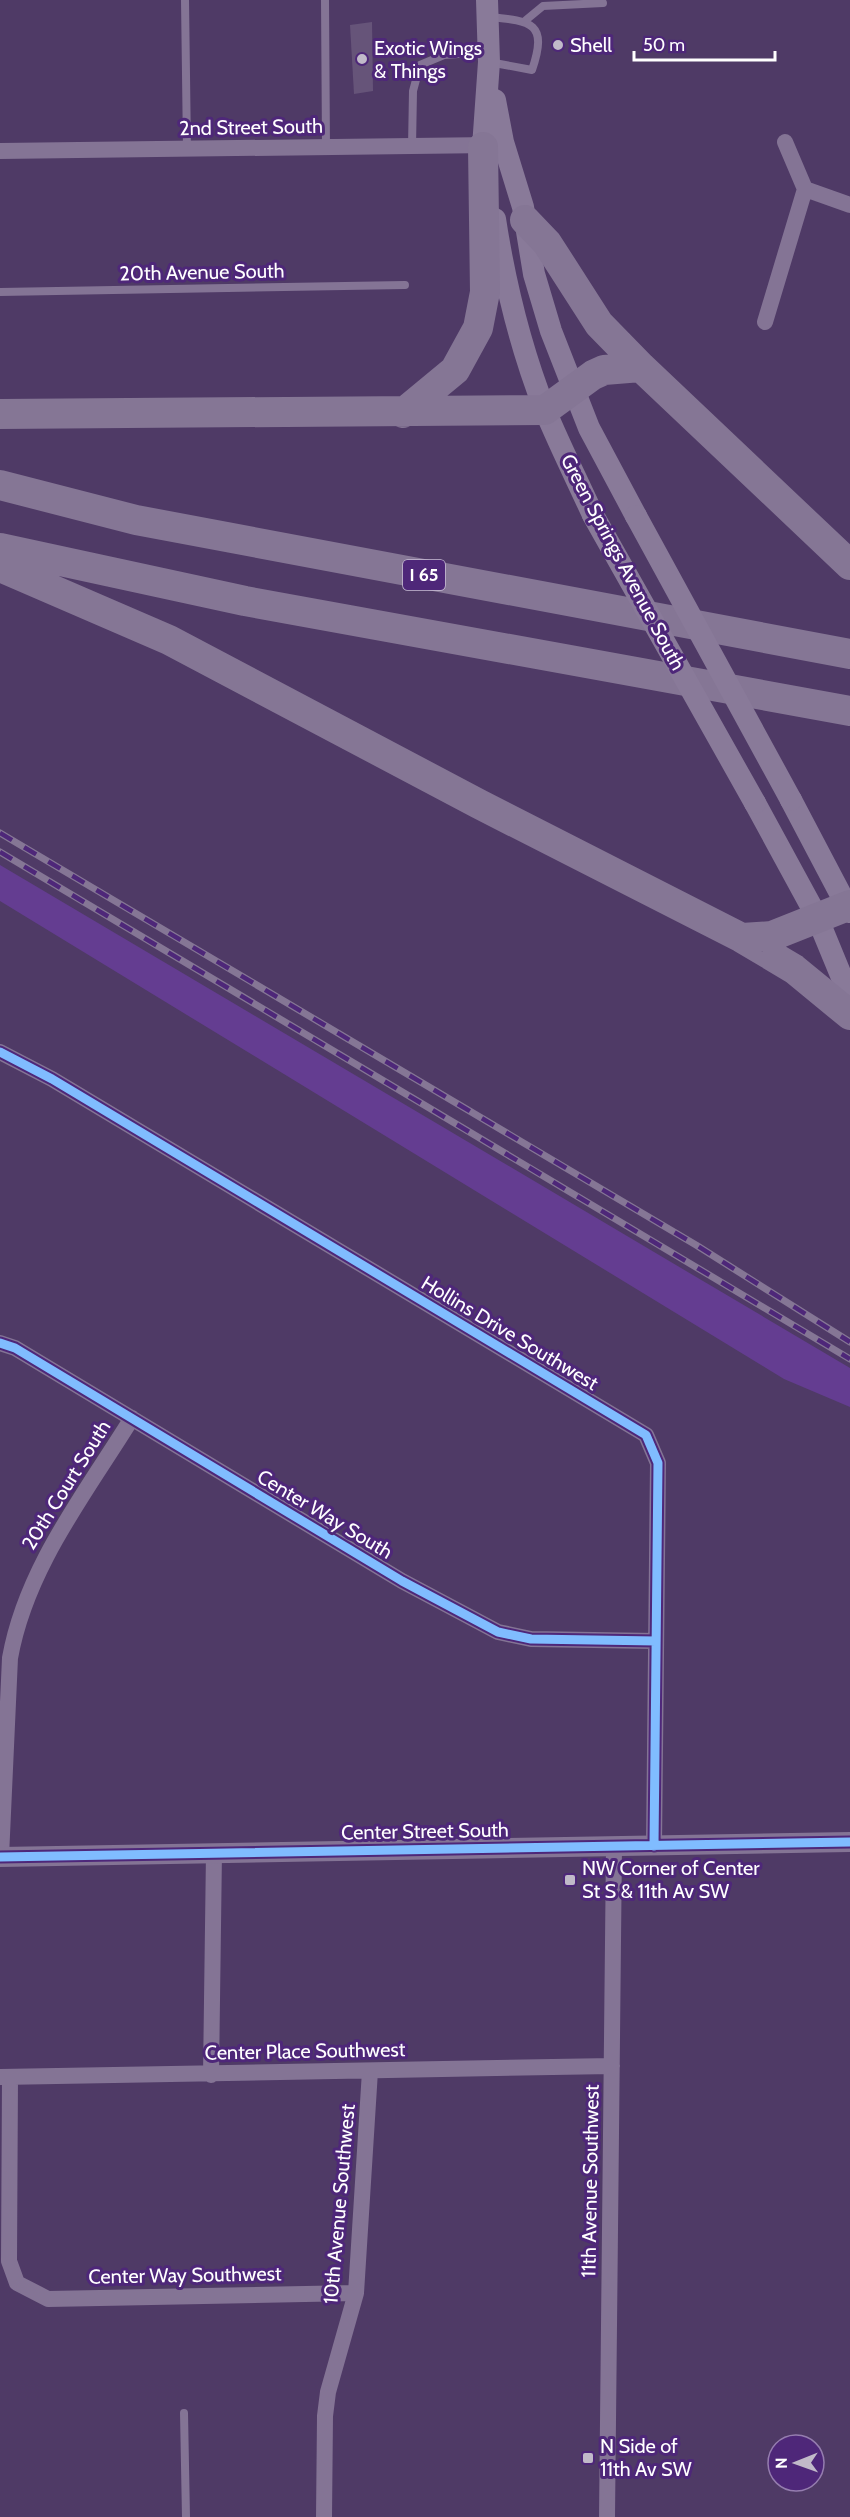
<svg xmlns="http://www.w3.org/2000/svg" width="850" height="2517" viewBox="0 0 850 2517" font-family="Cabin,sans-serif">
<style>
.green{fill:#643d91}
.building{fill:#665479}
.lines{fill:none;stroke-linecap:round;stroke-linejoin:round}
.service{stroke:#847495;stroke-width:8}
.minor{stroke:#847495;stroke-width:16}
.tertiary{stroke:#847495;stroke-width:20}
.secondary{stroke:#897a99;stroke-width:22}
.motorway{stroke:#857695;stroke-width:30}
.rail-casing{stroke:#857695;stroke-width:7}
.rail{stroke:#4e2779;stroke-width:4.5;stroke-dasharray:14;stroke-linecap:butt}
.secondary-bridge{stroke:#897a99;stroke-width:22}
.cycleway-casing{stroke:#4e2779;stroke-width:13}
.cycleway{stroke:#80bcff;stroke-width:9}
.poi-dot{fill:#c1bac9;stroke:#4e2779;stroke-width:2}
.labels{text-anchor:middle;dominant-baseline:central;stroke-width:6;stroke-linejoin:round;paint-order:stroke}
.shield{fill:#4e2779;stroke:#cabed7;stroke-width:1.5}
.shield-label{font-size:18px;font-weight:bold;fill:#fff}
.poi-label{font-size:20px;fill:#fff;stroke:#4e2779;text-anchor:start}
.street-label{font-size:20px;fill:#fff;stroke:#4e2779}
</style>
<rect width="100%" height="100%" fill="#4f3a66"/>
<path class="green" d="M0,865L850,1368V1407L784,1379L0,901Z"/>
<path class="building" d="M372,22L373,91L354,94L350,25Z"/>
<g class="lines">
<path class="service" d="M185,0L187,149
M325,0L326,147
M526,20L543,6L603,3
M489,62L532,70C548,23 532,21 490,17
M412,147L413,91L420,65L444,55L487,52
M0,292L405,285
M184,2413L186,2517"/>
<path class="minor" d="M0,151L491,145
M805,189L850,205
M765,322L805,189L785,142
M0,1052L52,1079L646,1435L658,1463L654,1846
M0,1343L15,1348L402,1581L498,1632L531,1639L656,1641
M1,1857L10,1658C26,1568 85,1494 132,1418
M211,2075L214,1852
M0,2077L612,2066
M10,2077L9,2261L17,2283L48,2299L356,2293
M324,2517L325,2416L328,2392L356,2293L370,2071
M607,2517L614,1846"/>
<path class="tertiary" d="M0,1857L850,1842"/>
<path class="secondary" d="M495,100L503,142L523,207L534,274L551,331L589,428L636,516
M486,163L483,147L489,62L487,0
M495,219C505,284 521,349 545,410C560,446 577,480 593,515
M791,800L850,912
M755,803L817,917L850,997"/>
<path class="motorway" d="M525,220L547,243L599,324L641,367L850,565
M403,413L455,370L478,328L485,292L483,147
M0,414L545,410L593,375L604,370L641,367
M0,485L136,520L850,654
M0,548L245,601L850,711
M0,567L169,640L479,804L742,938L794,969L850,1015
M742,938L772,936L850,905"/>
<defs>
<path id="rail" d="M0,833L696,1245L850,1342
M0,852L850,1359"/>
</defs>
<use href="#rail" class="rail-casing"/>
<use href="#rail" class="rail"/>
<path class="secondary-bridge" d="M593,515L755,803
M636,516L791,800"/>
<defs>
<path id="cycleway" d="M0,1052L52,1079L646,1435L658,1463L654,1846
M0,1343L15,1348L402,1581L498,1632L531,1639L656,1641
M0,1857L850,1842"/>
</defs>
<use href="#cycleway" class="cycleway-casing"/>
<use href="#cycleway" class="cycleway"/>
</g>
<g class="poi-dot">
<circle cx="558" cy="45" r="6"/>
<circle cx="362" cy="59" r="6"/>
<rect x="564" y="1874" width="12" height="12" rx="3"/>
<rect x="582" y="2452" width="12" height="12" rx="3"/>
</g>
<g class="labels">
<rect class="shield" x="403" y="560" width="42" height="30" rx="4.5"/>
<g class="shield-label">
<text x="424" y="575">I 65</text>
</g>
<g class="poi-label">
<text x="570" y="45">Shell</text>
<text x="374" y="48">Exotic Wings<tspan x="374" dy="23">&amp; Things</tspan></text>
<text x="582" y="1868">NW Corner of Center<tspan x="582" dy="23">St S &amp; 11th Av SW</tspan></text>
<text x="600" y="2446">N Side of<tspan x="600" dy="23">11th Av SW</tspan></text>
</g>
<g class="street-label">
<text transform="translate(251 127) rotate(-1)">2nd Street South</text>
<text transform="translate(202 272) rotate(-1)">20th Avenue South</text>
<text transform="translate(623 562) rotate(62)">Green Springs Avenue South</text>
<text transform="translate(510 1333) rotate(31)">Hollins Drive Southwest</text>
<text transform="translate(66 1485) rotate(-58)">20th Court South</text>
<text transform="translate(325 1514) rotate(31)">Center Way South</text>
<text transform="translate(425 1831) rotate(-1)">Center Street South</text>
<text transform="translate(305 2051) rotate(-1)">Center Place Southwest</text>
<text transform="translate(590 2181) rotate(-89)">11th Avenue Southwest</text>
<text transform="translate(339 2204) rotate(-85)">10th Avenue Southwest</text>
<text transform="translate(185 2275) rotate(-1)">Center Way Southwest</text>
</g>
</g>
<g transform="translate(796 2463) rotate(269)"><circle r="28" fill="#4e2779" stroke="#957daf" stroke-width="1.5"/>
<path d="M0-4.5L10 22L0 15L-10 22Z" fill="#c1bac9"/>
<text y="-9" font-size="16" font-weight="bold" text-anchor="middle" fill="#ffffff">N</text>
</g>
<path d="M634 51v9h141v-9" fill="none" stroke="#ffffff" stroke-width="3"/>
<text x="643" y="51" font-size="18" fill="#ffffff" stroke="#4e2779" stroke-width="4.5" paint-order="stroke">50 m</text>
</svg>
